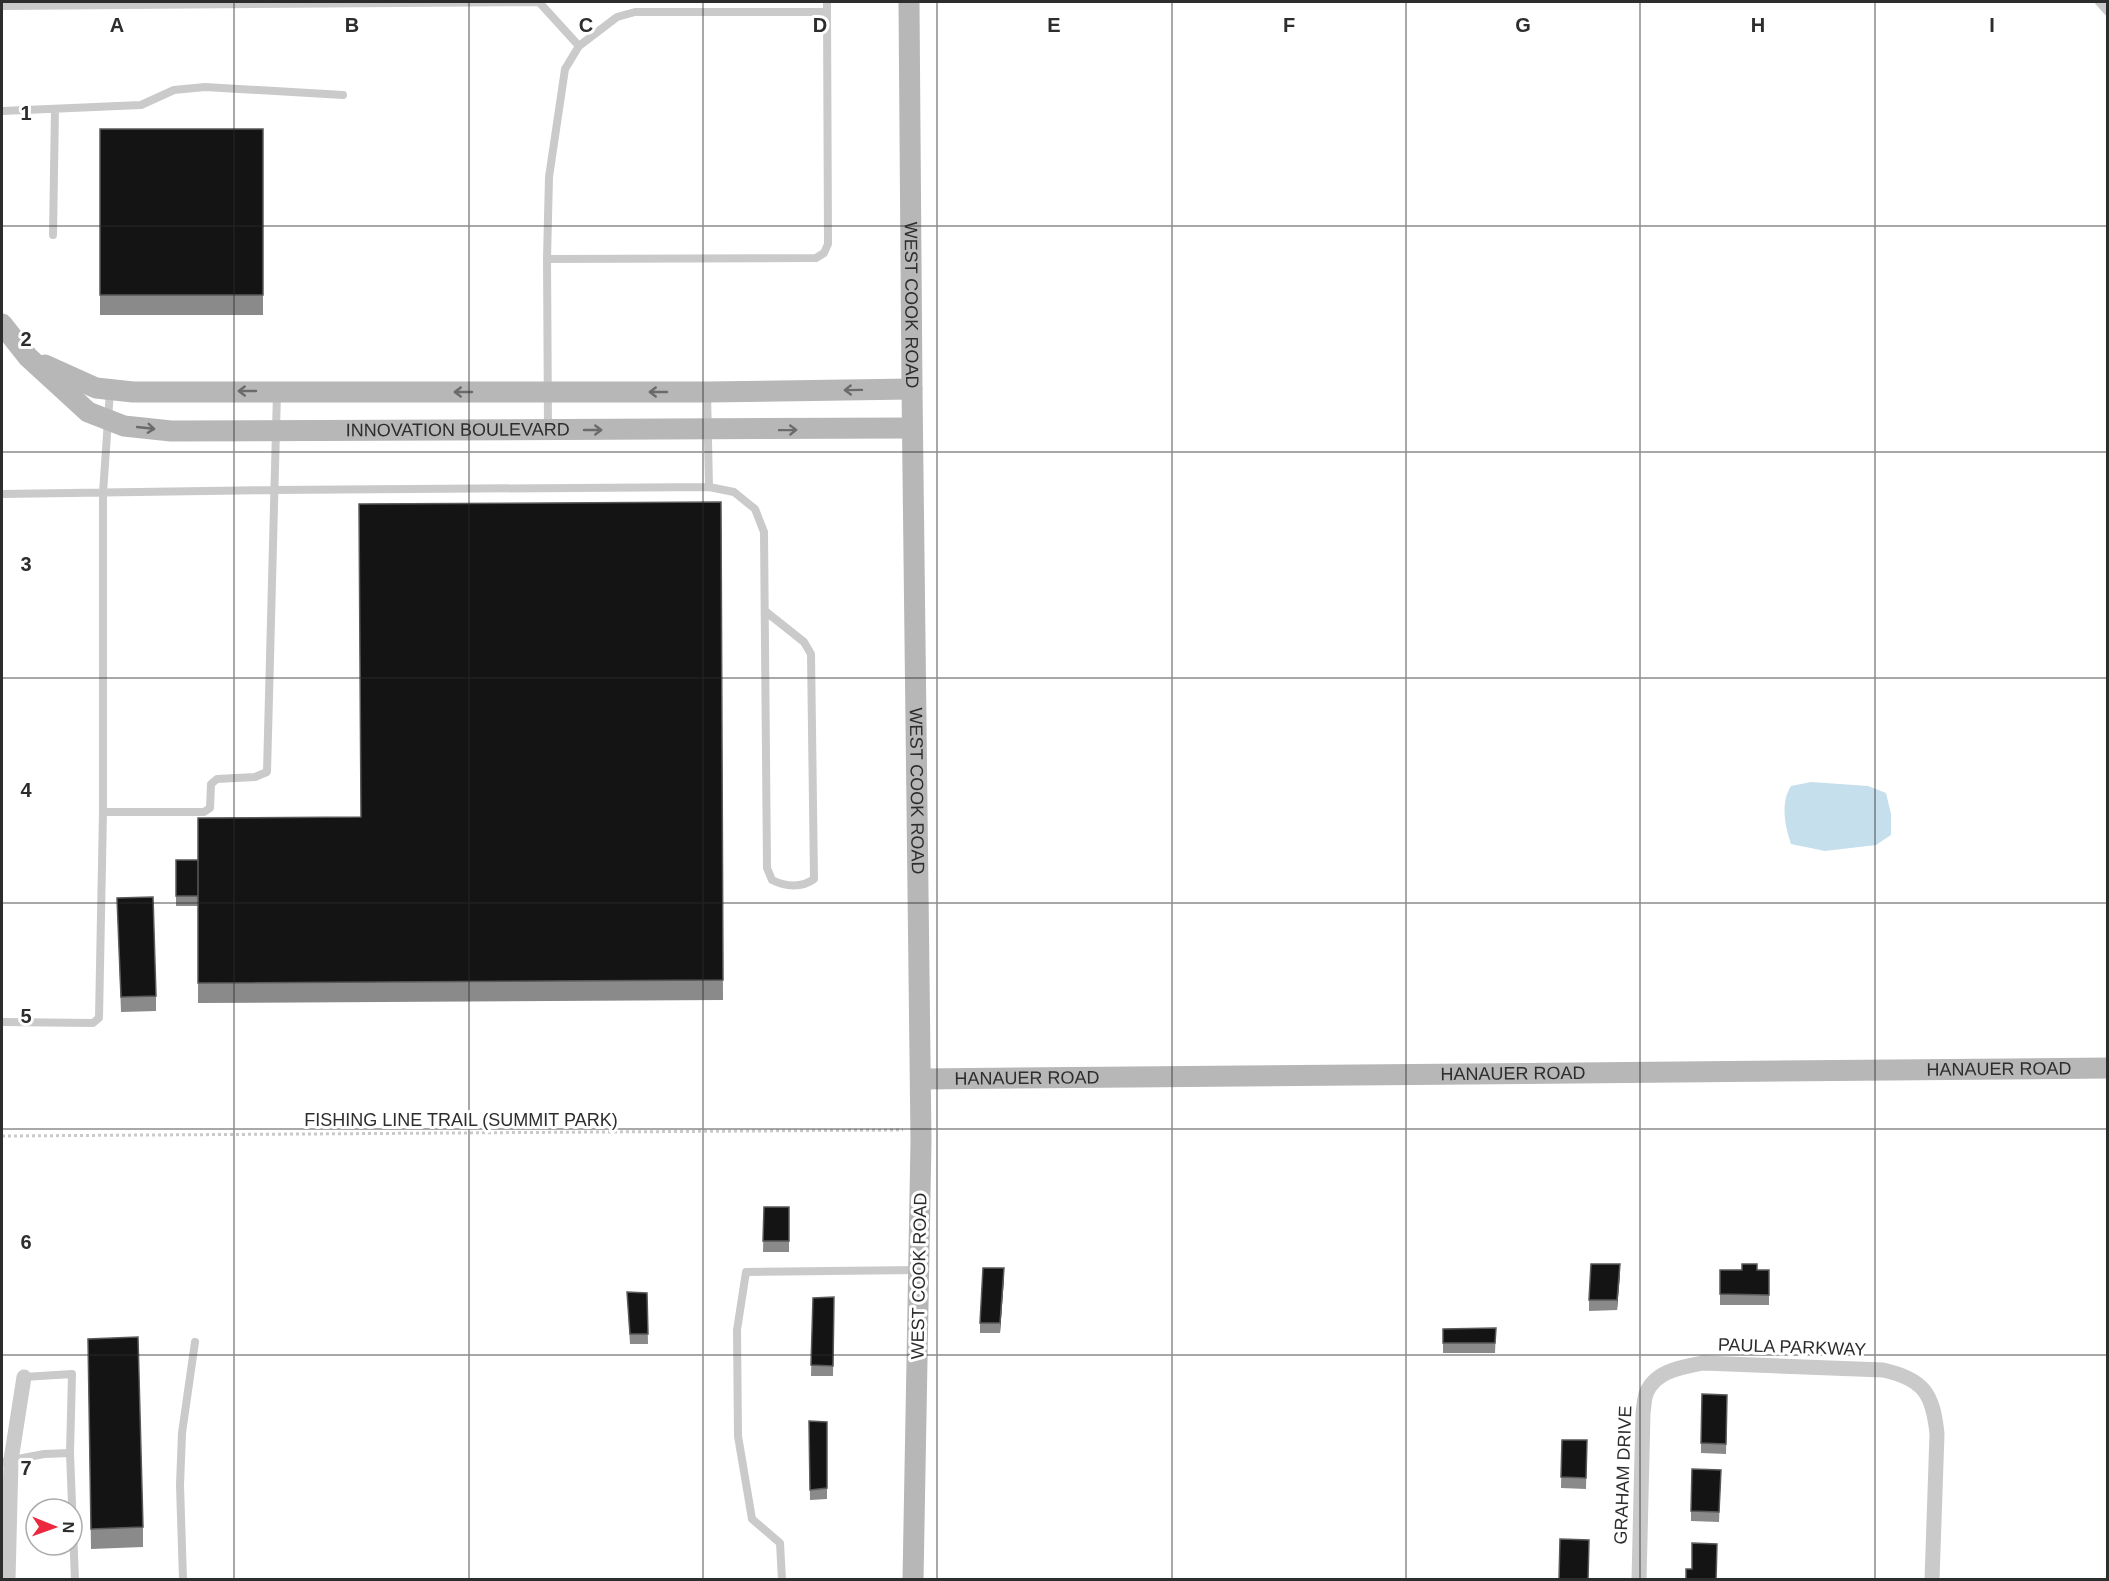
<svg xmlns="http://www.w3.org/2000/svg" width="2109" height="1581" viewBox="0 0 2109 1581" font-family="Helvetica,sans-serif">
<style>
.water{fill:#c5dfec}
.lines{fill:none;stroke-linecap:round;stroke-linejoin:round}
.path{stroke:#cacaca;stroke-width:3;stroke-dasharray:3 3;stroke-linecap:butt}
.lane{stroke:#cacaca;stroke-width:8}
.street{stroke:#cacaca;stroke-width:15}
.secondary{stroke:#b7b7b7;stroke-width:21}
.wall{fill:#8a8a8a}
.shaded-wall{fill:#5a5a5a}
.building{fill:#141414;stroke:#5a5a5a;stroke-width:1.5}
.oneway{stroke:#6b6b6b}
.grid{fill:none;stroke:#2d2d2d;stroke-width:1.5;stroke-opacity:0.55}
.labels{text-anchor:middle;dominant-baseline:central;stroke-width:6;stroke-linejoin:round;paint-order:stroke}
.street-label{font-size:18px;fill:#2d2d2d;stroke:#fff}
.grid-label{font-size:20px;text-anchor:middle;font-weight:bold;fill:#2d2d2d;stroke:#fff;stroke-width:6;stroke-linejoin:round;paint-order:stroke}
</style>
<rect width="100%" height="100%" fill="#fff"/>
<path class="water" d="M1811,782L1868,786L1886,793L1891,814V835L1876,845L1825,851L1791,844C1785,826 1780,803 1791,786Z"/>
<g class="lines">
<path class="path" d="M2,1136L903,1130"/>
<path class="lane" d="M2099,2L2108,12
M2,6L539,2L579,46
M827,12V2
M2,111L141,105L174,90L205,87L343,95
M53,235L55,109
M547,259L549,177L565,69L579,46L617,17L635,12H827L828,244L824,253L816,258L547,259L548,428
M707,393L709,487
M2,494L274,490L709,487L734,492L755,509L764,532L767,868L772,880C786,887 802,888 814,879L811,654L804,642L765,611
M103,812V493L110,391
M2,1022L93,1023L99,1018L103,812H204L210,808L211,784L217,779L255,777L267,772L277,392
M24,1377L72,1374L70,1453L75,1580
M2,1462L44,1454L70,1453
M183,1580L180,1485L182,1433L195,1342
M782,1580L780,1543L752,1519L738,1436L737,1330L746,1272L918,1270"/>
<path class="street" d="M8,1580L11,1460L24,1377
M1639,1580L1643,1413C1644,1407 1644,1400 1646,1394C1654,1371 1682,1367 1703,1363L1883,1370C1924,1379 1933,1394 1937,1434L1932,1580"/>
<g class="secondary">
<path id="s1" d="M909,2L912,389L921,1141L913,1580"/>
<path id="s2" d="M2,324L28,357L88,412L124,426L171,431L912,428"/>
<path d="M45,365L96,388L133,392H707L912,389"/>
<path id="s3" d="M921,1079L2108,1068"/>
</g>
</g>
<path class="wall" d="M100,129H263V315H100Z
M721,502L723,1000L198,1003V906H176V860H198L361,817Z
M117,898L156,996V1011L121,1012Z
M764,1207H789V1252H763Z
M1720,1270H1769V1305H1720Z
M1620,1274L1617,1310L1589,1311V1300Z
M1004,1278L1000,1333H980V1323Z
M627,1292L647,1293L648,1344H630Z
M834,1297L833,1376H811L813,1298Z
M1496,1328L1495,1353H1443V1329Z
M88,1339L143,1527V1547L91,1549Z
M1727,1405L1726,1454L1701,1453V1443Z
M809,1421L827,1422V1499L810,1500Z
M1562,1440H1587L1586,1489L1561,1488Z
M1721,1470L1719,1522L1691,1521V1511Z"/>
<path class="shaded-wall" d="M1620,1264V1274L1617,1310V1300Z
M1004,1268V1278L1000,1333V1323Z"/>
<path class="building" d="M100,129H263V295H100Z
M721,502L723,980L198,983V818L361,817L359,504Z
M176,860H198V896H176Z
M153,897L156,996L121,997L117,898Z
M764,1207H789V1241H763Z
M1591,1264H1620L1617,1300H1589Z
M1742,1264H1757V1270H1769V1295L1720,1294V1270H1742Z
M983,1268H1004L1000,1323H980Z
M627,1292L647,1293L648,1334H630Z
M834,1297L833,1366L811,1365L813,1298Z
M1496,1328L1495,1343H1443V1329Z
M138,1337L143,1527L91,1529L88,1339Z
M1702,1394L1727,1395L1726,1444L1701,1443Z
M809,1421L827,1422V1488L810,1490Z
M1562,1440H1587L1586,1478L1561,1477Z
M1692,1469L1721,1470L1719,1512L1691,1511Z
M1560,1539L1589,1540L1588,1580H1559Z
M1692,1543L1717,1544L1716,1580H1686V1569H1692Z"/>
<defs><path id="oneway-shaft" d="M-6 0H5M1.5-3L5.5 0L1.5 3" fill="none" stroke-width="1.6" stroke-linecap="round" stroke-linejoin="round" transform="scale(1.5)"/></defs>
<g class="oneway">
<use href="#oneway-shaft" transform="translate(853 390) rotate(179)"/>
<use href="#oneway-shaft" transform="translate(247 391) rotate(180)"/>
<use href="#oneway-shaft" transform="translate(463 392) rotate(-180)"/>
<use href="#oneway-shaft" transform="translate(658 392) rotate(180)"/>
<use href="#oneway-shaft" transform="translate(146 428) rotate(6)"/>
<use href="#oneway-shaft" transform="translate(593 430)"/>
<use href="#oneway-shaft" transform="translate(788 430) rotate(-1)"/>
</g>
<path class="grid" d="M234,2V1580M469,2V1580M703,2V1580M937,2V1580M1172,2V1580M1406,2V1580M1640,2V1580M1875,2V1580M2,226H2108M2,452H2108M2,678H2108M2,903H2108M2,1129H2108M2,1355H2108"/>
<g class="labels">
<g class="street-label">
<text stroke="none"><textPath href="#s1" startOffset="303">WEST COOK ROAD</textPath></text>
<text stroke="none"><textPath href="#s2" startOffset="496">INNOVATION BOULEVARD</textPath></text>
<text stroke="none"><textPath href="#s1" startOffset="789">WEST COOK ROAD</textPath></text>
<text stroke="none"><textPath href="#s3" startOffset="1078">HANAUER ROAD</textPath></text>
<text stroke="none"><textPath href="#s3" startOffset="592">HANAUER ROAD</textPath></text>
<text stroke="none"><textPath href="#s3" startOffset="106">HANAUER ROAD</textPath></text>
<text x="461" y="1120">FISHING LINE TRAIL (SUMMIT PARK)</text>
<text transform="translate(919 1276) rotate(-89)">WEST COOK ROAD</text>
<text transform="translate(1792 1347) rotate(2)">PAULA PARKWAY</text>
<text transform="translate(1623 1475) rotate(-88)">GRAHAM DRIVE</text>
</g>
</g>
<g class="grid-label">
<text x="117" y="32">A</text>
<text x="352" y="32">B</text>
<text x="586" y="32">C</text>
<text x="820" y="32">D</text>
<text x="1054" y="32">E</text>
<text x="1289" y="32">F</text>
<text x="1523" y="32">G</text>
<text x="1758" y="32">H</text>
<text x="1992" y="32">I</text>
<text x="26" y="120">1</text>
<text x="26" y="346">2</text>
<text x="26" y="571">3</text>
<text x="26" y="797">4</text>
<text x="26" y="1023">5</text>
<text x="26" y="1249">6</text>
<text x="26" y="1475">7</text>
</g>
<rect width="2109" height="1581" fill="none" stroke="#2d2d2d" stroke-width="6"/>
<g transform="translate(54 1527) rotate(91)"><circle r="28" fill="#ffffff" stroke="#ababab" stroke-width="1.5"/>
<path d="M0-4.5L10 22L0 15L-10 22Z" fill="#ec283f"/>
<text y="-9" font-size="16" font-weight="bold" text-anchor="middle" fill="#2d2d2d">N</text>
</g>
</svg>
